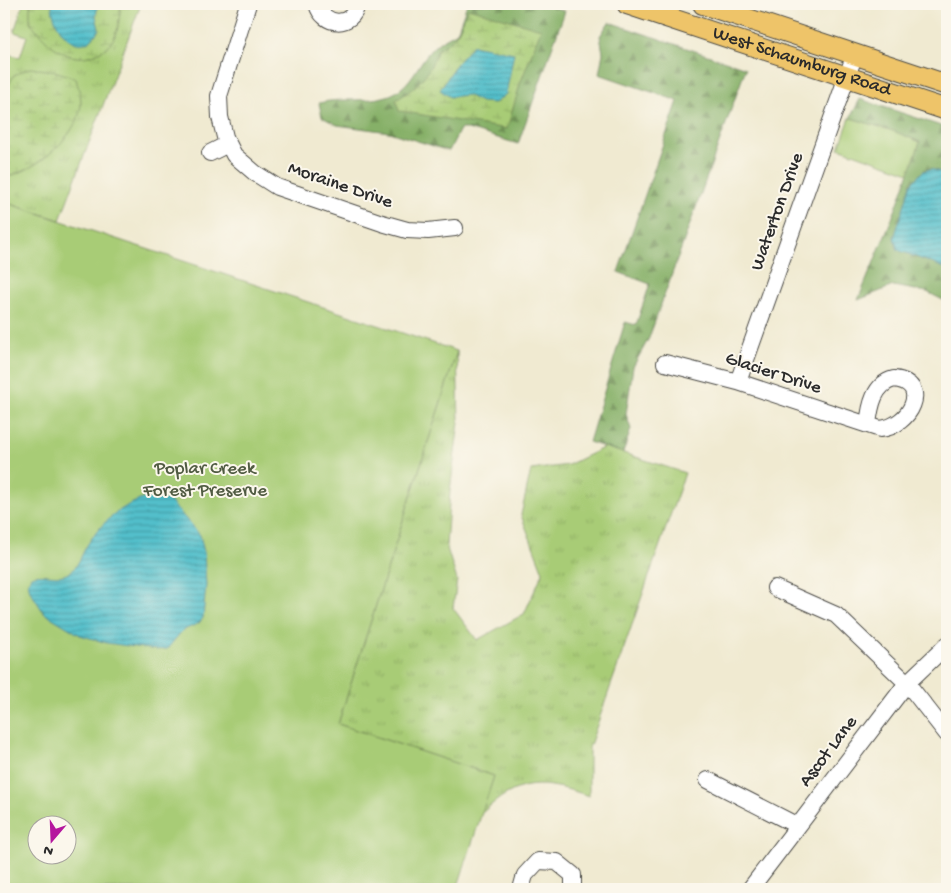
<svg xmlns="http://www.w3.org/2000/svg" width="951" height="893" viewBox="0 0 951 893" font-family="'Gochi Hand',sans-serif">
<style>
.grass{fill:url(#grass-tufts);stroke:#6a7c50}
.forest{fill:url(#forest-firs);stroke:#586e49}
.wetland{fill:url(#wetland-marsh);stroke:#6a7c50}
.green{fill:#a8cc76;stroke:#6a7c50;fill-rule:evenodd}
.water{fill:url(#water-rules);stroke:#3e757b}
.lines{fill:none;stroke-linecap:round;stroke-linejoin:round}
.minor-casing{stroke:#494844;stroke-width:18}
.major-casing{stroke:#494844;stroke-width:22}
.minor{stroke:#fff;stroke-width:16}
.major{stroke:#eec469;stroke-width:20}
.labels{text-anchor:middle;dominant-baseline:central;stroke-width:4;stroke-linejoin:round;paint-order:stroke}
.street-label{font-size:19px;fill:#2b2b2b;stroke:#fbf7ec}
.park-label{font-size:19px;fill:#505b42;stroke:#fbf7ec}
</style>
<defs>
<pattern id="grass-tufts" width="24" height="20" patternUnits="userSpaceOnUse" patternTransform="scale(1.25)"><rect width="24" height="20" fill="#a8cc76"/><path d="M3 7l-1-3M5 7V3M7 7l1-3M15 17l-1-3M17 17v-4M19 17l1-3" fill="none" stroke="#91af66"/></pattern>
<pattern id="forest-firs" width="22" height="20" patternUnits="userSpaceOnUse" patternTransform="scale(1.25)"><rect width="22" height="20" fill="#86b067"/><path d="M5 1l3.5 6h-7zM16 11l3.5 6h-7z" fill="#6e8f55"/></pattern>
<pattern id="wetland-marsh" width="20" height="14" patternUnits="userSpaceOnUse" patternTransform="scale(1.25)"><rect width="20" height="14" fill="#a8cc76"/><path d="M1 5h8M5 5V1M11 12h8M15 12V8" fill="none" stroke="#91af66"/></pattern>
<pattern id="water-rules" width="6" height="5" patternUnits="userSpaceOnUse" patternTransform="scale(1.25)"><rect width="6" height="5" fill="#52bfcb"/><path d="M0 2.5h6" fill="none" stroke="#449ba5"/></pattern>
</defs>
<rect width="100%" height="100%" fill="#fbf7ec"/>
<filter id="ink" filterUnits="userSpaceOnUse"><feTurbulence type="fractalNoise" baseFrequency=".02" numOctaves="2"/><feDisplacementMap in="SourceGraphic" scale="10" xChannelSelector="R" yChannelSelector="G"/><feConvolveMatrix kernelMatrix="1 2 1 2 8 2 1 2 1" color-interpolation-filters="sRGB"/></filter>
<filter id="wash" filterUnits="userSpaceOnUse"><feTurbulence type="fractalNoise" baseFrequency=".0096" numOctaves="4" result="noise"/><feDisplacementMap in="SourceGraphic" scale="20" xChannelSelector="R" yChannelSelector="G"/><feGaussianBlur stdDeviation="1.12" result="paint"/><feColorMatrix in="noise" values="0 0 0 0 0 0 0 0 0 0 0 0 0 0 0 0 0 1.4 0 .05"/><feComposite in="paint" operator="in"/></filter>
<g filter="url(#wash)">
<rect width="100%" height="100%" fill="#f0ead1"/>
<path class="grass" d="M23,4H141L60,220L4,202V60L6,54L20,57L27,36L14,32Z
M457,351L459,422L450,491L446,545L457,580L453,608L477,640L524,614L543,572L521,515L531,470L568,465L605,447L685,473L589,748V796C542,780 518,778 481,814L494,776L338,724Z"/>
<path class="forest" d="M467,4H544L565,11L518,144L468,129H460L449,151L389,132L337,125L322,117L319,103C341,97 365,103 387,96C413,88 418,59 437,44C443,39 451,36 457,32Z
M609,22L746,68L649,338L633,367L626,414L631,429L623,453L589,442L625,322L636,325L650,284L618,272L678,101L599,74L603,53L600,36Z
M860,99L947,128V302L927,292L893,286L858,300L895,211L920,142L893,131L850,118Z"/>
<path class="wetland" d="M30,4H121C120,13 119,22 117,31C113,42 107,49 97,53C68,67 47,43 30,22Z
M468,8L541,29L520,84L507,129L399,111L396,100C418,87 430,73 438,49C459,38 460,28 468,8Z
M30,68L54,71L76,78C77,85 81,94 81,101C82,134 34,173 4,177V93L14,75Z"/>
<path class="green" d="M850,118L893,131L920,142L909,173L839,148Z
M4,202L457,351L338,724L494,776L457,889H4ZM38,826H68V856H38Z"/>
<path class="water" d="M52,4H98L96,16L99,29C81,63 52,30 52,4Z
M473,45L514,53L506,94L495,103L481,102L467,95L450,97L440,90L457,63Z
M931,169L947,174V269L898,250L894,238L911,184L923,171Z
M145,498L169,500L200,535L204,552L206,585L203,618L199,623L182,631L167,649L157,650L107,643L80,635L44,613L30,591L28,582L31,576C44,571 56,580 69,573C78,567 81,556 86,547C101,523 118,507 145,498Z"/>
</g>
<g filter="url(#ink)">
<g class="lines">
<defs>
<path id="minor" d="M248,4L219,96L220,117L225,137L234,155L255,173L277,187L382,223L407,230L428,231L455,228
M317,4C323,27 353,28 357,4
M210,153L228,144
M665,363L738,382L880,429C910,427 932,383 894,379C874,384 870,406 868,425
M738,382L855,54
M775,588L836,615L907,683L947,734
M708,780L798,826
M521,889L525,875L538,861L557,862L573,875V889
M750,889L907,683L947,645"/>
<g id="major">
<path id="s1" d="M627,4L947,110"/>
<path d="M703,4L947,85"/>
</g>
</defs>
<use href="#minor" class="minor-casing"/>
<use href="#major" class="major-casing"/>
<use href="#minor" class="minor"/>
<use href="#major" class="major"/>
</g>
</g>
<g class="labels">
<g class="street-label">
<text stroke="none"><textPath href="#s1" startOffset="184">West Schaumburg Road</textPath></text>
<text transform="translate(340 186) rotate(19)">Moraine Drive</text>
<text transform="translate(778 212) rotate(-70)">Waterton Drive</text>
<text transform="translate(773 374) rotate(18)">Glacier Drive</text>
<text transform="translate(829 752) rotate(-53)">Ascot Lane</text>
</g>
<g class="park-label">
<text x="205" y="469">Poplar Creek<tspan x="205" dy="22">Forest Preserve</tspan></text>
</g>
</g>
<rect width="951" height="893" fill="none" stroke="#fbf7ec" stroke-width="20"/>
<g transform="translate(52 840) rotate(199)"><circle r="24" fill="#fbf7ec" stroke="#a8a59f"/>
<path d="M0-4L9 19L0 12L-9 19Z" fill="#b5179e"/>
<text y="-8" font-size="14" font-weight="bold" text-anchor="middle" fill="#2b2b2b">N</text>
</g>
</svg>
